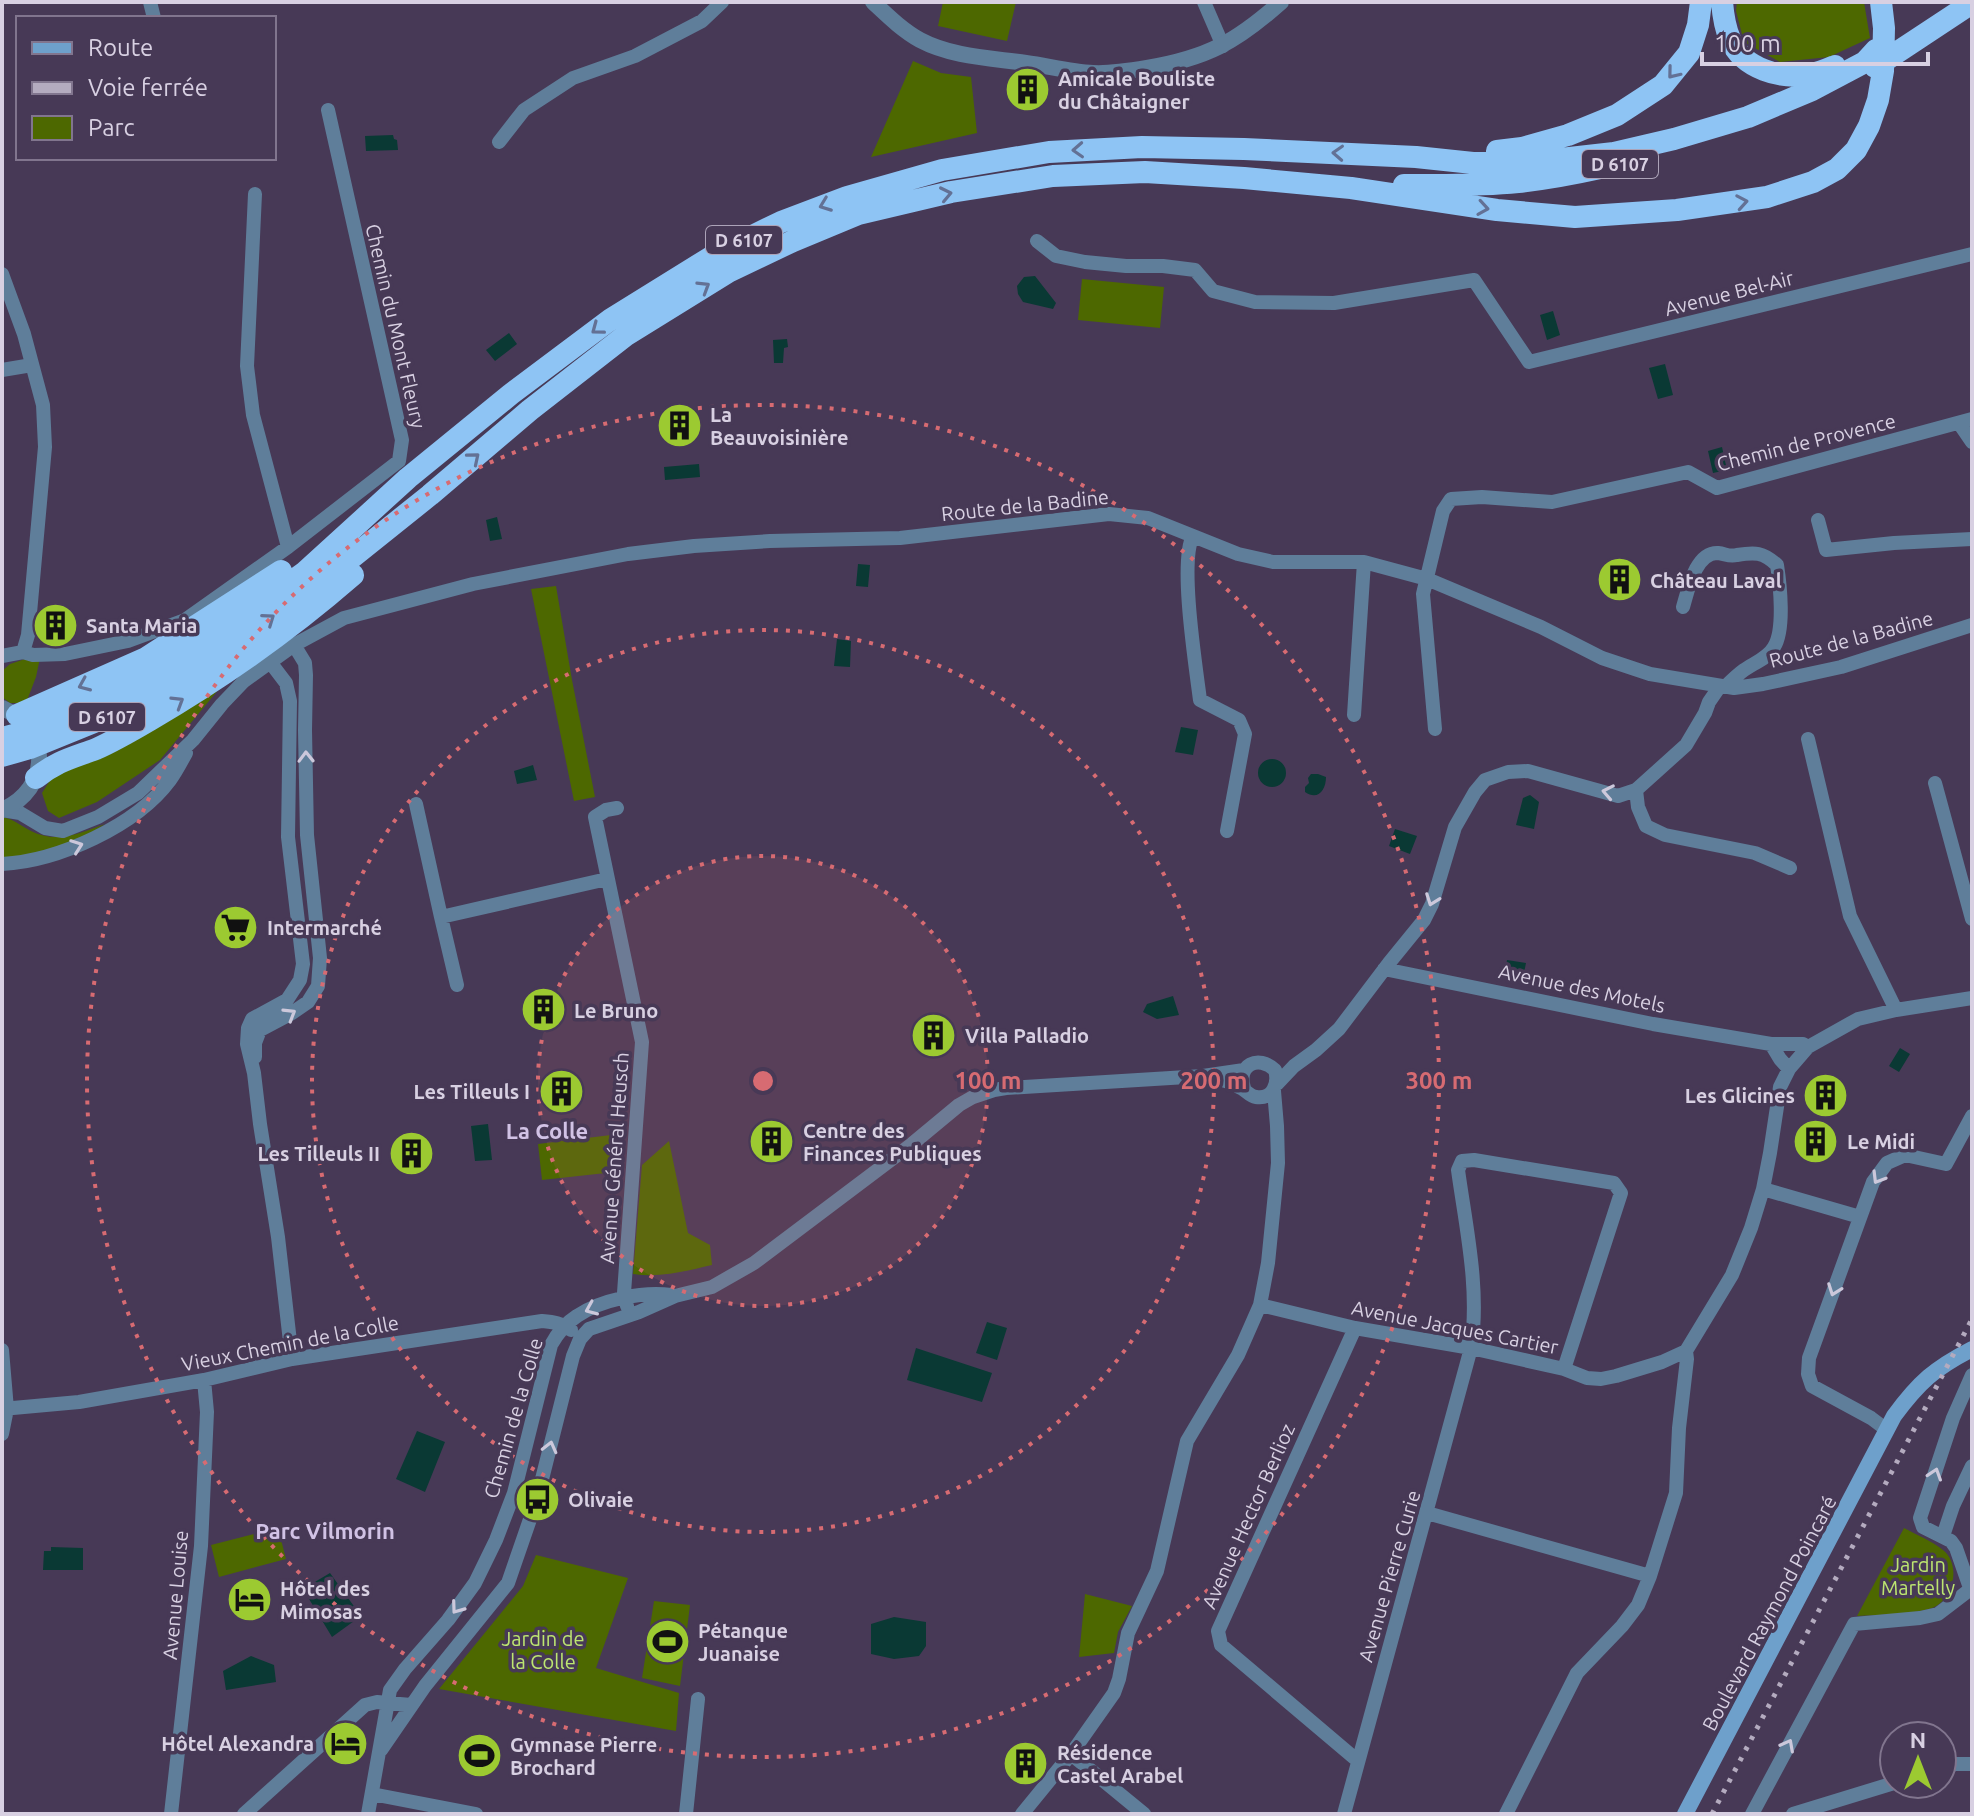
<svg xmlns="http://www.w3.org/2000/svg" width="1974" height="1816" viewBox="0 0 1974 1816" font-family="Ubuntu,sans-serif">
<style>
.green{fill:#4d6800}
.water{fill:#0a3934}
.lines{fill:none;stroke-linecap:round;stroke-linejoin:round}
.minor{stroke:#5f7e9a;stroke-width:14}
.tertiary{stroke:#5f7e9a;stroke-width:16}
.secondary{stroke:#6ea0cb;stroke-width:16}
.trunk{stroke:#8ec4f4;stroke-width:22}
.rail{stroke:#b4abbf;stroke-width:5;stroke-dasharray:4 8;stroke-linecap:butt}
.oneway{stroke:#637195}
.oneway2{stroke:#ccc8db}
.ring{fill:none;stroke:#d76b72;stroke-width:4;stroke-dasharray:4 8}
.labels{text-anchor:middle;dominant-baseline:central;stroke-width:7;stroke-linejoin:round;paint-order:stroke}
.shield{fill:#473956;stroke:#aca3b8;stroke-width:2}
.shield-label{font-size:18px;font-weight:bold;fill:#d8d0e2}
.poi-label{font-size:20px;font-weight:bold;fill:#d8d0e2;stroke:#473956;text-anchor:start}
.street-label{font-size:20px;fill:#d8d0e2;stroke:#473956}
.park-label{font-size:20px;fill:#bde670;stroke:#473956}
.neighbourhood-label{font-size:22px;font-weight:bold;fill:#d1c2e5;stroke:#473956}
.centre{fill:#d76b72;stroke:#473956;stroke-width:4}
.ring-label{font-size:24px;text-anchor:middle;font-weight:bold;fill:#d76b72;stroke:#473956;stroke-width:7;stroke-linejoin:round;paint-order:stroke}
</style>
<rect width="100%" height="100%" fill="#473956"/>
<path class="green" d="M943,2H1016L1007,41L938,26Z
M1737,2H1864L1870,38L1829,57L1780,62L1744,42L1736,11Z
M913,61L941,73L971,77L977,133L871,157Z
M1082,279L1164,287L1160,328L1078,320Z
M556,586L572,680L595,797L574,801L531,589Z
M28,658H40L36,677L26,703H10L2,697V671L10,664Z
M219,689L160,760L97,802L59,818L48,811L42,793L52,777Z
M2,817C14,819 21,826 31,831C56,844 81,833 105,824L81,839L44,853L2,860Z
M611,1135L615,1172L542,1180L538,1144Z
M669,1141L688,1233L710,1245L712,1265C686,1271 660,1278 633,1274L642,1165Z
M278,1528L286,1559L219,1577L211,1545Z
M1904,1528C1917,1535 1932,1541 1943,1550C1962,1565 1953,1600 1932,1608C1915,1614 1876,1615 1857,1616Z
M536,1555L628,1578L596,1668L679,1693L676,1731L439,1689L523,1586Z
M1085,1594L1132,1606L1118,1632L1114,1653L1079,1657Z
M654,1601L690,1605L680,1686L642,1678Z"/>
<path class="water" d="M393,135L394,139L397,140L398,150L366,151L365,136Z
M1035,276L1056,303L1053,309L1023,302L1018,294L1017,286L1024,277Z
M1553,311L1560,335L1547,340L1540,315Z
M509,333L517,344L495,361L486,350Z
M787,339L788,347L784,348L783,363H774L773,340Z
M1665,364L1673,395L1658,399L1649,368Z
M1722,447L1727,470L1713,473L1708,451Z
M699,464L700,477L665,480L664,467Z
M497,517L502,539L490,541L486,520Z
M858,564L870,565L868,587L856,586Z
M837,639L851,641L850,667L834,666Z
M1181,727L1198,730L1193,755L1175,752Z
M1258 773a14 14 0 1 1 28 0a14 14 0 1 1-28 0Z
M533,765L537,780L517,784L514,771Z
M1311,774H1318L1326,777C1326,790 1318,801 1305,792V787L1309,783L1308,778Z
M1530,795L1539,802L1534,829L1516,825L1523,798Z
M1395,829L1417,836L1410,854L1389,846Z
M1507,960L1526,963L1523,978L1505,975Z
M1173,996L1179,1015L1157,1019L1143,1012L1147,1004Z
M1900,1048L1910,1054L1899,1072L1889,1066Z
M488,1124L492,1160L475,1161L471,1126Z
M987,1322L1007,1328L997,1360L976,1353Z
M916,1348L992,1373L982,1402L907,1380Z
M417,1431L445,1442L425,1492L396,1479Z
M51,1547L83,1548V1570H43L44,1551H51Z
M330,1573L361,1616L332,1637L303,1589Z
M894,1617L926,1622V1646L919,1656L894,1659L871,1654V1624Z
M251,1656L274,1665L276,1682L226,1690L223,1671Z"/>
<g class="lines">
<path class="minor" d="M150,2L154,18
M1204,2L1223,46
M499,142L524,110L573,78L635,56L702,21L722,2
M255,194L247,366L253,415L288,547
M1037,241L1056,256L1085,262L1126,266H1163L1195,270L1213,291L1255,302L1334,303L1474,280L1529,362L1972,254
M2,274L24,334L43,405L45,447L28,635L23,652
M2,370L32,365
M1959,423L1972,442
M1818,520L1826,550L1894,543L1972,539
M1193,536C1179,561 1196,668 1200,700L1239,720L1245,734L1227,831
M1683,607C1688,591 1695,552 1718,553C1726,554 1729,557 1737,555C1755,552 1763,552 1777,565C1780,584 1785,630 1774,647C1768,658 1754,663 1744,670C1737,675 1731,681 1725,687
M2,656L23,652L33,655L65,654L128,641L185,620L288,547L399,461L402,440L328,110
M270,662L286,683L290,701L288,837L303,964L300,980L287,1000L252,1019L248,1028L247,1044L254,1073L260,1124L278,1237L292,1359
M1354,715L1364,562
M1435,729L1423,594L1443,511L1451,499L1482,497L1552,502L1688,472L1717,488L1972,419
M1808,739L1850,916L1896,1010
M1935,783L1972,919
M1636,790L1638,807L1646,826L1665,835L1755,853L1790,868
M416,804L441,917L607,879
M617,808L606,810L595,817L642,1042L624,1293L627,1306
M2,810L20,813L45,828L63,831L98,817L138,793L193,740L222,704L244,681L294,645L344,618L473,584L628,554L694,546L770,541L900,538L1109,514L1148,518L1238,554L1273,562H1364L1427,579L1541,627L1602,658L1650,674L1734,688L1763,684L1841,667L1972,625
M2,864C58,861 136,826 170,780C176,772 181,762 186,753
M441,917L457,985
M1384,969L1653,1024L1771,1044H1803L1808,1047
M1771,1044L1780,1059L1789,1069
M255,1057V1043L260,1030L292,1013L308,1002L318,986L320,958L307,835L305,730L306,675L305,663L294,645
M1214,1078C1223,1080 1231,1082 1239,1087C1245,1089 1249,1096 1256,1097C1273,1100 1279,1083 1275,1070C1258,1054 1237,1065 1244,1088
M1277,1084L1294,1066L1316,1050L1339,1029L1389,963L1424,920L1432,904L1455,827L1475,792L1485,780L1508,772L1528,771L1618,796L1636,790L1686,745L1705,713L1709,702L1720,686
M1763,1189L1860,1217
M1260,1305L1355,1328L1471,1348L1564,1369L1587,1378L1601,1379L1616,1376L1662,1362L1686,1351
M1355,1328L1218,1631L1221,1645L1358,1761
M2,1350L7,1409L2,1434
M2,1409L79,1402L204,1380L292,1359L542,1321C553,1322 562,1323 571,1330
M1887,1430L1871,1418L1812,1386L1808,1374L1809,1358L1873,1182L1887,1163L1905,1155L1946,1164L1972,1116
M1427,1513L1650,1576
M1943,1536L1953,1506L1972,1466
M1970,1588L1956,1548L1951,1541L1923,1527L1920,1518L1953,1418L1972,1375
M381,1750L425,1686L508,1583L537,1499L573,1356L580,1339L589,1329L639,1312L675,1296L712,1287L754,1263L912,1144L959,1105L973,1097L994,1090L1006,1088L1203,1076L1244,1070
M1071,1754L1144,1814
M1942,1768L1955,1764H1972
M372,1794L476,1814
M171,1814L201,1546L207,1412L204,1380
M244,1814L365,1705L377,1702L411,1705
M368,1814L390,1690L405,1669L448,1620L475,1583L496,1540L514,1493L551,1345C557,1334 566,1323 577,1316C600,1300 643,1291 671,1295
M686,1814L698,1699
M1022,1814L1071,1754L1114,1693L1119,1679L1128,1633L1157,1571L1187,1441L1238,1355L1260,1305L1268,1263L1278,1163L1277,1126L1274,1091
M1344,1814L1471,1348C1480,1289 1466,1228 1458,1170L1462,1161L1474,1160L1614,1183L1621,1193L1564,1369
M1506,1814L1577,1673L1622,1626L1638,1605L1650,1576L1676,1493L1679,1428L1687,1359L1686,1351L1732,1275L1751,1228L1763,1189L1770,1153L1780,1087L1789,1069L1808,1047L1858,1019L1896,1010L1972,998
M1752,1814L1854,1624L1920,1618L1938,1614L1972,1588
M1793,1814L1894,1783"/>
<path class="tertiary" d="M873,2C888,16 902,30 920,40C952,57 991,58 1026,63C1048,66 1071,72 1093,73C1111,74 1129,71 1147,68C1207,58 1236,42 1281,2
M2,708C52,729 51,789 2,810"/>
<path class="secondary" d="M1685,1814L1894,1416C1919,1382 1935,1368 1972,1349"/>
<path class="trunk" d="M1722,2C1723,14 1725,28 1730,39C1743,69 1781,80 1811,74C1819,73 1828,69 1835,66
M1875,67L1972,3
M1497,151L1522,148L1568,135L1617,115L1663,85L1689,53L1698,25L1701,2
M1404,185C1442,185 1480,186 1518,182C1546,179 1573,174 1600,168
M17,715L146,658L281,571
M2,738L24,732L111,696L196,650L305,572L408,478L511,394L611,319L716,254L781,222L847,197L942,170L1049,152L1142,147L1244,149L1416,157L1473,163H1524L1614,153L1674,139L1748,117L1812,90L1865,62L1876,50
M2,756L30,748L126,709L206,664L319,584L430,495L530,410L625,336L730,271L793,241L858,214L951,192L1053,176L1145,172L1244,178L1351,188L1497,210L1575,217L1677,210L1767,197L1813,182L1837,169L1856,150L1869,126L1878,100L1883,71L1884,28L1881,2
M36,778C57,761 72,758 96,749C114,741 133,730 150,720C222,678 291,629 353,575"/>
<path class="rail" d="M1712,1814L1972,1319"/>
</g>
<defs><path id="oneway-chevron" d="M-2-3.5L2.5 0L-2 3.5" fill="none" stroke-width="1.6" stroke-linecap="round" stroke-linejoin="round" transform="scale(2)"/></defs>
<g class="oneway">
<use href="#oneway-chevron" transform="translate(1673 73) rotate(129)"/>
<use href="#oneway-chevron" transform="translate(1078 150) rotate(177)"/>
<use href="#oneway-chevron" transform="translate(1338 153) rotate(-177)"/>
<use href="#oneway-chevron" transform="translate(946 194) rotate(-12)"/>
<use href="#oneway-chevron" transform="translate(1742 202) rotate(-10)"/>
<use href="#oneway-chevron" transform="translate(825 205) rotate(159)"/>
<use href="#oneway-chevron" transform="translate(1483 208) rotate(9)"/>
<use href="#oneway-chevron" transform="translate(704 287) rotate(-32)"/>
<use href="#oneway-chevron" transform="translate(597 329) rotate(143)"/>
<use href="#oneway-chevron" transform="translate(474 458) rotate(-40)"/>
<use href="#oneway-chevron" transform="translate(269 619) rotate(-35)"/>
<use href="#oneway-chevron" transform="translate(84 685) rotate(157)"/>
<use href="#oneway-chevron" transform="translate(178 702) rotate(-32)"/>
</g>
<g class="oneway2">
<use href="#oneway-chevron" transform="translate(306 757) rotate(-91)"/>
<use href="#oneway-chevron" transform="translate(1608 792) rotate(-169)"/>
<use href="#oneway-chevron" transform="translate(77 846) rotate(-20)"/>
<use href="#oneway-chevron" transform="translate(1432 900) rotate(110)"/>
<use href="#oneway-chevron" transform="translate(290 1014) rotate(-31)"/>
<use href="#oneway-chevron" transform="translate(1878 1178) rotate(121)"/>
<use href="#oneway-chevron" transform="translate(1834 1290) rotate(110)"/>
<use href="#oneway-chevron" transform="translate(591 1309) rotate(157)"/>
<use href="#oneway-chevron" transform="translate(550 1447) rotate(-76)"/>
<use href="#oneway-chevron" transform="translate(1935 1474) rotate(-72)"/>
<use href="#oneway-chevron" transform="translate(457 1608) rotate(126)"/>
<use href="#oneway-chevron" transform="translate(1788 1745) rotate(-62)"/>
</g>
<circle cx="763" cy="1081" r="225" fill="#d76b72" fill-opacity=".12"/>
<g class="ring">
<circle cx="763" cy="1081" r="225"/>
<circle cx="763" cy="1081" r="451"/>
<circle cx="763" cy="1081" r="676"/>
</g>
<defs>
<symbol id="building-disc" viewBox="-11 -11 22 22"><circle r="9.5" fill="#9cca31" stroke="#473956"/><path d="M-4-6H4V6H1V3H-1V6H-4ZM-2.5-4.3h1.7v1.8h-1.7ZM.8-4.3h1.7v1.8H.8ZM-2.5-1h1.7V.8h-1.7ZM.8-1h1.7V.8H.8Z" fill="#111"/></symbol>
<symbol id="supermarket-disc" viewBox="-11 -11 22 22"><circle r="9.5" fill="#9cca31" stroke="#473956"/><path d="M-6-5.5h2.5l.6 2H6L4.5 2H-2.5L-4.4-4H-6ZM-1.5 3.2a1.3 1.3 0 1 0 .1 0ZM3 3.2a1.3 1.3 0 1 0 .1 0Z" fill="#111"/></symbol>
<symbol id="bus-disc" viewBox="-11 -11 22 22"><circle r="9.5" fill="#9cca31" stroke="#473956"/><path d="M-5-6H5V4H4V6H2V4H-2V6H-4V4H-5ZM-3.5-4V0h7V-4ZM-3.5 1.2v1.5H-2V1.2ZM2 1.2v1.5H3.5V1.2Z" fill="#111"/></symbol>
<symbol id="hotel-disc" viewBox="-11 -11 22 22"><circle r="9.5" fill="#9cca31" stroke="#473956"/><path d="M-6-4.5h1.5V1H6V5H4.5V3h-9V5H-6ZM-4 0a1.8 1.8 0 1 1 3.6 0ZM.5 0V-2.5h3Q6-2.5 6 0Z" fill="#111"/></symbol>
<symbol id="stadium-disc" viewBox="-11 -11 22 22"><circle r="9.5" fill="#9cca31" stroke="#473956"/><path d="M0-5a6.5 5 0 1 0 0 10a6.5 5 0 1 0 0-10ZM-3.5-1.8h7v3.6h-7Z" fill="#111"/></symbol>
</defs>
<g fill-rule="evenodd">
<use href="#building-disc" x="1002" y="64" width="51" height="51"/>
<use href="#building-disc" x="654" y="400" width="51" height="51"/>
<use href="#building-disc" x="1594" y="554" width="51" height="51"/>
<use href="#building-disc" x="30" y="600" width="51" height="51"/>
<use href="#supermarket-disc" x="210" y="902" width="51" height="51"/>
<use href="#building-disc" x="518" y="984" width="51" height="51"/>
<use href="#building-disc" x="908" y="1010" width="51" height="51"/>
<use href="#building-disc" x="536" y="1066" width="51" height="51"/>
<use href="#building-disc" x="1800" y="1070" width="51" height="51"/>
<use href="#building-disc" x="1790" y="1116" width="51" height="51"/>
<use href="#building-disc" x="746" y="1116" width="51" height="51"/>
<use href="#building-disc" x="386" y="1128" width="51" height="51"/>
<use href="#bus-disc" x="512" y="1474" width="51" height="51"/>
<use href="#hotel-disc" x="224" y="1574" width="51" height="51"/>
<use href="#stadium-disc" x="642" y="1616" width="51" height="51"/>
<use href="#hotel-disc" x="320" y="1718" width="51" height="51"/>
<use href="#stadium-disc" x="454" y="1730" width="51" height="51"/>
<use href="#building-disc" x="1000" y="1738" width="51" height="51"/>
</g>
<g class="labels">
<g class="shield">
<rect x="1582" y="150" width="76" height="28" rx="6"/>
<rect x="706" y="226" width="76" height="28" rx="6"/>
<rect x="69" y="703" width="76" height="28" rx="6"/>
</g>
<g class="shield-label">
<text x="1620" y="164">D 6107</text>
<text x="744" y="240">D 6107</text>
<text x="107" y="717">D 6107</text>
</g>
<g class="poi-label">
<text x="1058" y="78">Amicale Bouliste<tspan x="1058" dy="23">du Châtaigner</tspan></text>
<text x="710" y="414">La<tspan x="710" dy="23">Beauvoisinière</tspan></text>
<text x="1650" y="580">Château Laval</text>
<text x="86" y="625">Santa Maria</text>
<text x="267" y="927">Intermarché</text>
<text x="574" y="1010">Le Bruno</text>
<text x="965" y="1035">Villa Palladio</text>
<text x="530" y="1091" text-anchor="end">Les Tilleuls I</text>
<text x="1795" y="1095" text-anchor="end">Les Glicines</text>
<text x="803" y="1130">Centre des<tspan x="803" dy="23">Finances Publiques</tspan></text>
<text x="1847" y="1141">Le Midi</text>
<text x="380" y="1153" text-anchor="end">Les Tilleuls II</text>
<text x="568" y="1499">Olivaie</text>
<text x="280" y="1588">Hôtel des<tspan x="280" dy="23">Mimosas</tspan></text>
<text x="698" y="1630">Pétanque<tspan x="698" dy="23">Juanaise</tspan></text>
<text x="314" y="1743" text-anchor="end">Hôtel Alexandra</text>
<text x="510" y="1744">Gymnase Pierre<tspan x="510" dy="23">Brochard</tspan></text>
<text x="1057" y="1752">Résidence<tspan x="1057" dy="23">Castel Arabel</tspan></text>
</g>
<g class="street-label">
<text transform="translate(1729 293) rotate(-14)">Avenue Bel-Air</text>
<text transform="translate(396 326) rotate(77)">Chemin du Mont Fleury</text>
<text transform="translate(1806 442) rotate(-14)">Chemin de Provence</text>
<text transform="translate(1025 505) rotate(-6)">Route de la Badine</text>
<text transform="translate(1851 639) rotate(-15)">Route de la Badine</text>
<text transform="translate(1582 988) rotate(12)">Avenue des Motels</text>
<text transform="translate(614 1158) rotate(-86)">Avenue Général Heusch</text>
<text transform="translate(1455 1327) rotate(11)">Avenue Jacques Cartier</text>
<text transform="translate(290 1343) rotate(-11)">Vieux Chemin de la Colle</text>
<text transform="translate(513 1418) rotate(-74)">Chemin de la Colle</text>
<text transform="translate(1248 1516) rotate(-66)">Avenue Hector Berlioz</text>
<text transform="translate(1389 1576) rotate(-74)">Avenue Pierre Curie</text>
<text transform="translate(175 1595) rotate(-85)">Avenue Louise</text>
<text transform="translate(1769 1613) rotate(-62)">Boulevard Raymond Poincaré</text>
</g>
<g class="park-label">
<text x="1918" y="1564">Jardin<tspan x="1918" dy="23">Martelly</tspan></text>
<text x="543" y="1638">Jardin de<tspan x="543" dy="23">la Colle</tspan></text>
</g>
<g class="neighbourhood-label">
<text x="547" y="1130">La Colle</text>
<text x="325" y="1530">Parc Vilmorin</text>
</g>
</g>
<circle cx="763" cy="1081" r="12" class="centre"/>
<g class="ring-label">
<text x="988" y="1089">100 m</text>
<text x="1214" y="1089">200 m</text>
<text x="1439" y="1089">300 m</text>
</g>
<rect width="1974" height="1816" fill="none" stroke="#d8d0e2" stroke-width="8"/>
<rect x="16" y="16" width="260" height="144" fill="#473956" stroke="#81758e" stroke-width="2"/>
<rect x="32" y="42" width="40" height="12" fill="#6ea0cb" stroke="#81758e" stroke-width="2"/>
<text x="88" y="56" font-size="24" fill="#d8d0e2">Route</text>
<rect x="32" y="82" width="40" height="12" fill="#b4abbf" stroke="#81758e" stroke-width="2"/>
<text x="88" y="96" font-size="24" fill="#d8d0e2">Voie ferrée</text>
<rect x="32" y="116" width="40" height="24" fill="#4d6800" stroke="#81758e" stroke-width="2"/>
<text x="88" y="136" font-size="24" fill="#d8d0e2">Parc</text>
<g transform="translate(1918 1760)"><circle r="38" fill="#473956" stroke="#81758e" stroke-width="2"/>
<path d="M0-6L14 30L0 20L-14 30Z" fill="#9cca31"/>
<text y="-12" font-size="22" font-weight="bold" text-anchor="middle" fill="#d8d0e2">N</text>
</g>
<path d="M1702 52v12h226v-12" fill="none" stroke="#d8d0e2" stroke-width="4"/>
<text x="1714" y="52" font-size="24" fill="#d8d0e2" stroke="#473956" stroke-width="6" paint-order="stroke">100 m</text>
</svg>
